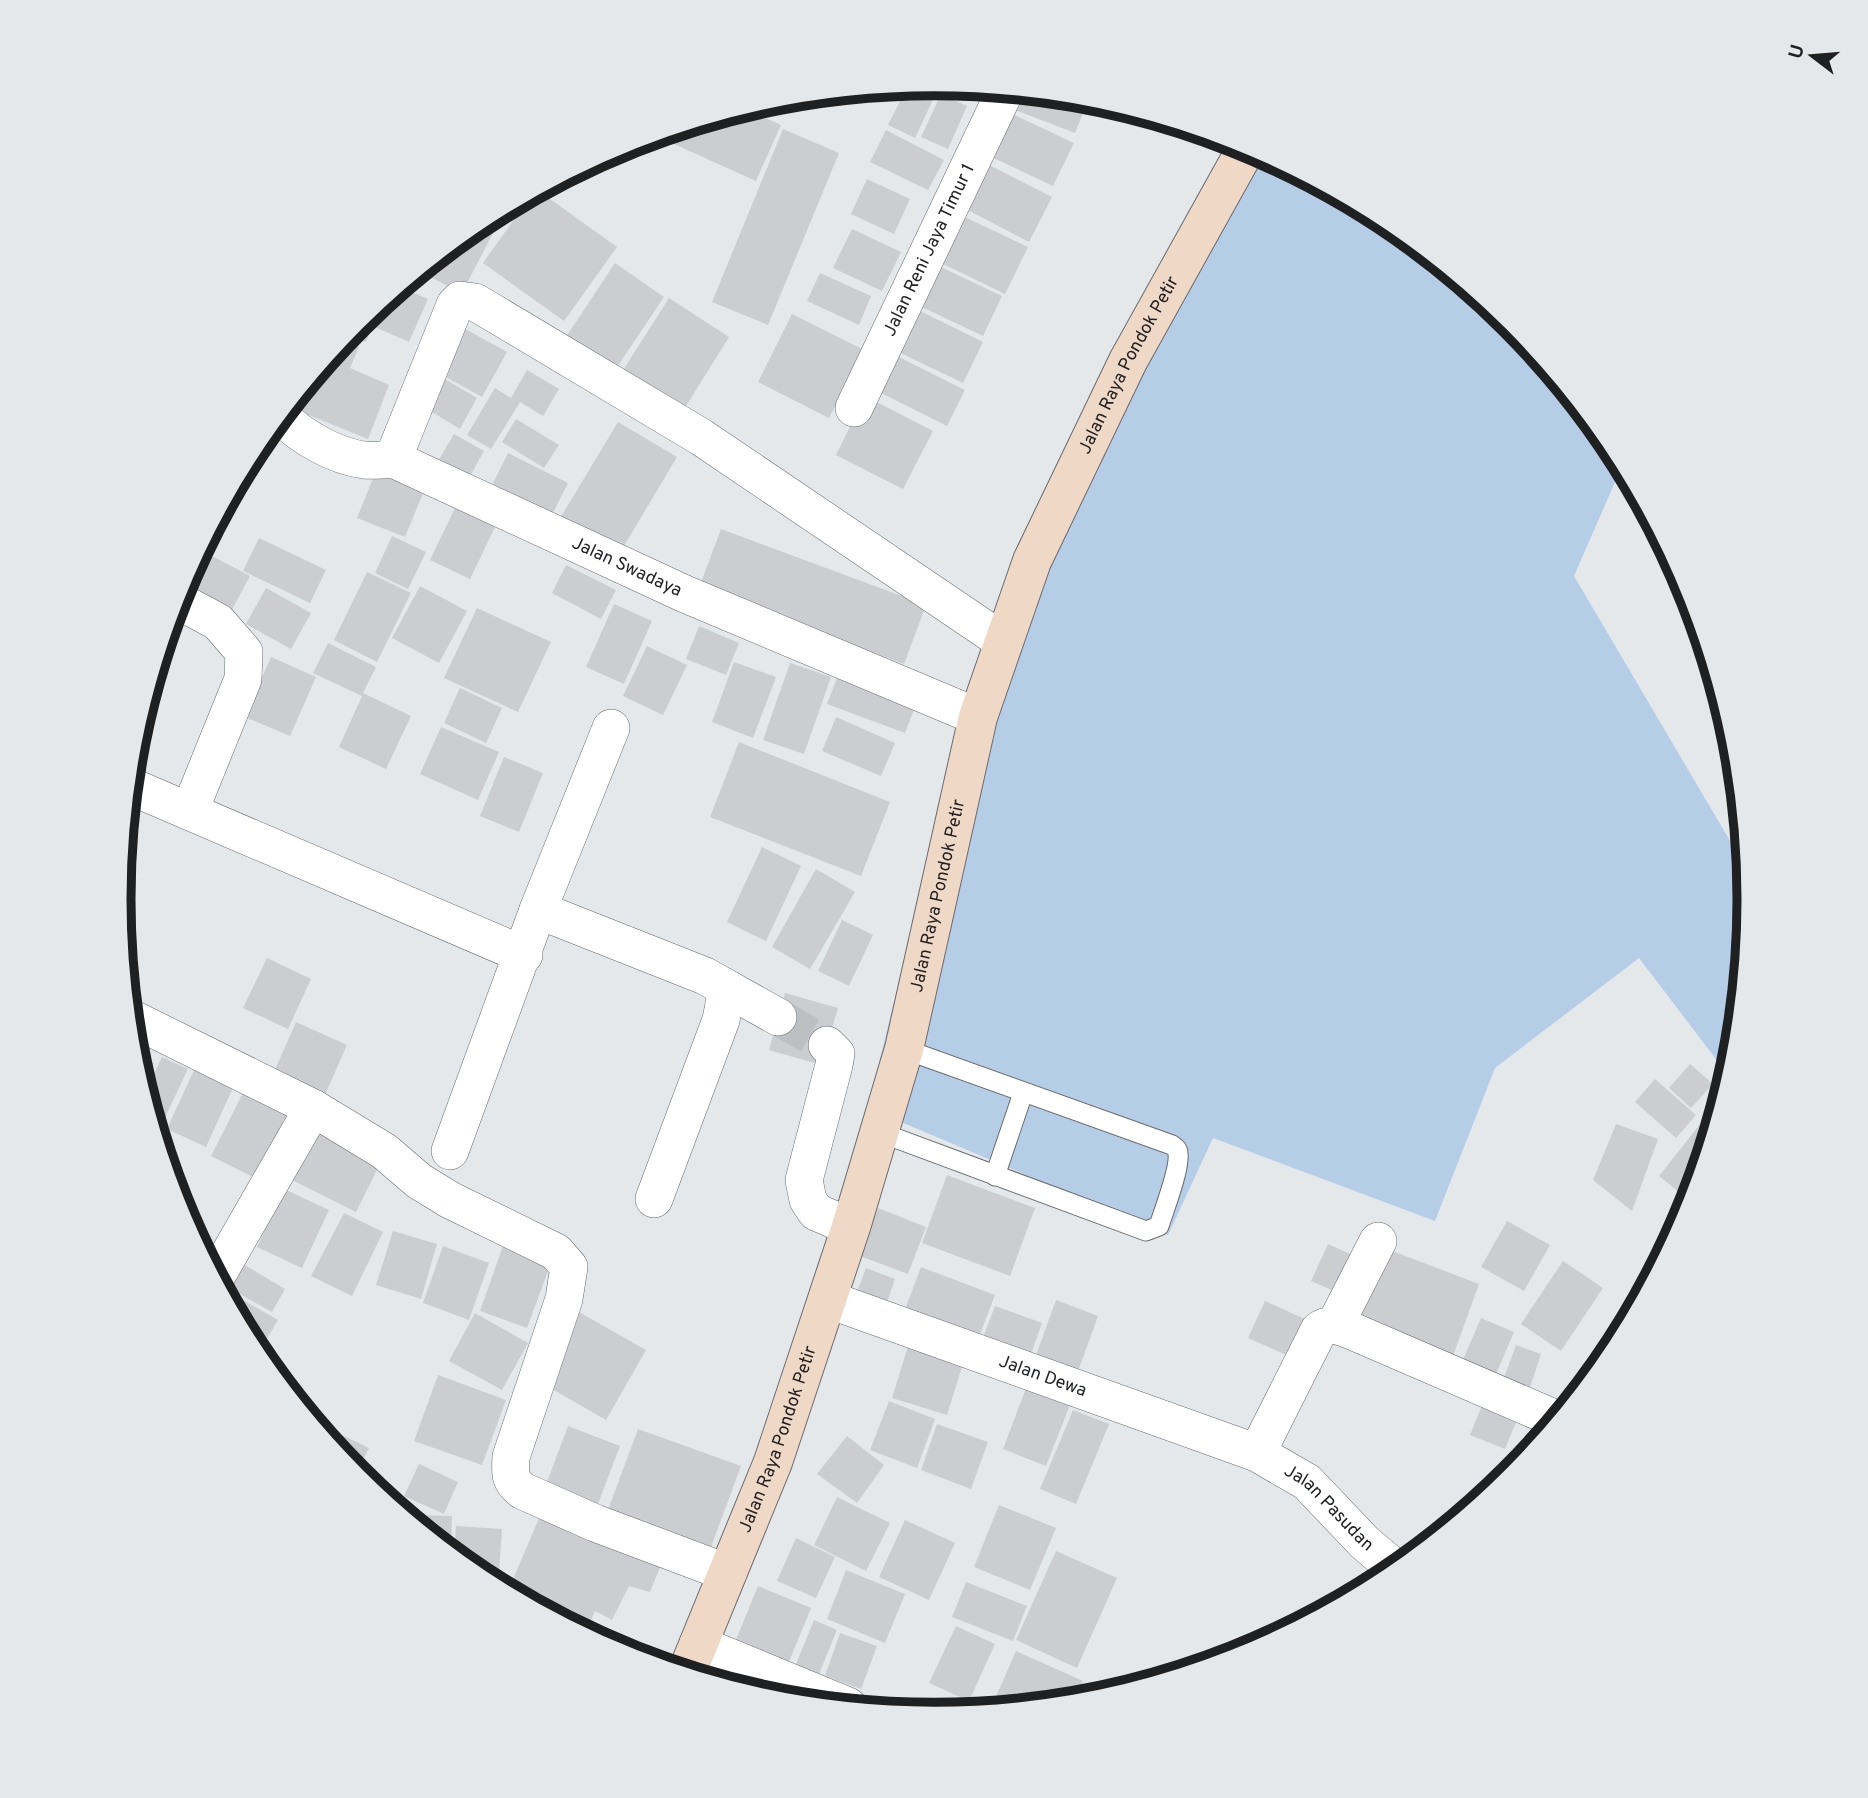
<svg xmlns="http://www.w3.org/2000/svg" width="1868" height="1798" viewBox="0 0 1868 1798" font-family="Overpass,sans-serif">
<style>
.green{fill:#b6cde8}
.building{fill:#cbcdd1}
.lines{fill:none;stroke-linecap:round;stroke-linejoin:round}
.minor-tunnel{stroke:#bdc0c3;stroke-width:37;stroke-dasharray:37 18;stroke-linecap:butt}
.service-casing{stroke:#686a6d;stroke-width:21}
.minor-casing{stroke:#686a6d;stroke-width:38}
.secondary-casing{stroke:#686a6d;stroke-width:40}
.service{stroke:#fff;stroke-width:19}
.minor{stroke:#fff;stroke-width:37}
.secondary{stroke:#f0d8c7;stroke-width:38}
.labels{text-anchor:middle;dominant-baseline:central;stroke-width:7;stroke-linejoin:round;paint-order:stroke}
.street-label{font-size:18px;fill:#1f2022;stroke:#e5e8eb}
.rim{fill:none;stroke:#1f2022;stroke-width:9}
</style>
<rect width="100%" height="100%" fill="#e5e8eb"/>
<path class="green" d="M1257,152L1387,222L1511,323L1612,447L1622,466L1574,576L1746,868L1749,899L1733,1058L1728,1075L1639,958L1495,1068L1435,1221L1213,1138L1168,1235L868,1108L966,707Z"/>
<path class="building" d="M924,85L937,91L915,138L888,125L907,87Z
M956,86L974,88L971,94Z
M1011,92L1089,99L1075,133L1005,106Z
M941,94L967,106L948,149L921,137Z
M745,109L781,125L756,181L656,136Z
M1004,110L1074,143L1053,186L983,153Z
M783,129L839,153L768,325L712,302Z
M886,130L944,160L928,190L870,162Z
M985,163L1052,197L1029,242L962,207Z
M867,179L910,199L894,234L851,214Z
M539,191L617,247L564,321L483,263L532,194Z
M954,212L1028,247L1005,294L931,258Z
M477,225L493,233L462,293L420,272Z
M852,229L901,252L882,291L833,268Z
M926,260L1002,296L983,336L907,300Z
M615,263L664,297L615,370L566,337Z
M820,273L871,296L859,325L807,301Z
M401,287L428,299L409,342L375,327L387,298Z
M669,298L729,337L681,414L620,375Z
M906,304L983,342L963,383L886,346Z
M380,305L366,342L347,336L358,322Z
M792,314L864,350L829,418L758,382Z
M460,326L507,352L482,397L435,371Z
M343,340L359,347L350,368L389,385L368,439L289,407Z
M887,351L965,390L947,426L869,387Z
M527,370L559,389L543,416L520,402L491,449L467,435L495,388L511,398Z
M436,374L477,398L460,429L419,404Z
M865,396L933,431L903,489L836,455Z
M516,419L559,445L544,468L502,442Z
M618,422L677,457L618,556L559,520Z
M454,434L484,451L465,485L434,468Z
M508,453L568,483L549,521L489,491Z
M378,466L426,486L405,537L357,518Z
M457,504L497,523L470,579L430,560Z
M721,529L926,605L904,664L699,588Z
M392,536L426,552L408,589L375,573Z
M259,538L326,570L310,603L243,571Z
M201,550L250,576L228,617L181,587Z
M566,565L616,590L601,619L552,593Z
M367,572L411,593L377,662L334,640Z
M420,586L467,611L439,663L392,638Z
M266,588L311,613L291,649L246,624Z
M614,604L652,621L624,684L586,667Z
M477,608L551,642L518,712L444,678Z
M699,626L739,643L726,675L686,659Z
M328,643L376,667L363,693L411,716L386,769L339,747L362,696L313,673Z
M647,646L687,665L663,715L623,696Z
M271,657L316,677L290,736L245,717Z
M734,662L776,677L753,738L712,722Z
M790,663L831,677L804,754L763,740Z
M839,673L917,702L905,733L827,704Z
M460,688L502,708L486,743L444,723Z
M836,717L895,743L881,776L822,751Z
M441,727L499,752L478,800L420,774Z
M739,742L890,802L861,876L710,817Z
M504,757L543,773L519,832L480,816Z
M762,847L801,866L766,941L727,922Z
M816,869L855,892L810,969L772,947Z
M842,920L873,935L849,986L818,971Z
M267,958L311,979L288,1029L243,1008Z
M785,993L838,1008L821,1065L769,1050Z
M296,1022L347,1045L321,1104L270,1081Z
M134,1054L154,1063L143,1086L135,1058Z
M162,1057L188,1069L161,1126L154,1123L145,1093Z
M198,1061L237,1079L206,1147L167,1129Z
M1690,1064L1713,1084L1691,1108L1669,1088Z
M1655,1079L1696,1115L1676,1138L1635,1102Z
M248,1083L294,1106L257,1179L211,1156Z
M1705,1118L1713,1125L1690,1201L1659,1176Z
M311,1121L383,1158L356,1212L284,1176Z
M1616,1124L1658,1139L1632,1211L1593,1180Z
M947,1175L1035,1208L1010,1276L922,1243Z
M284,1189L329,1210L302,1268L257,1247Z
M878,1208L926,1227L908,1274L860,1256Z
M344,1213L383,1232L352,1296L311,1276Z
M1507,1221L1550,1245L1524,1291L1481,1267Z
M393,1231L437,1244L421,1299L376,1285Z
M504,1243L552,1260L527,1328L480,1311Z
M1328,1244L1357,1257L1341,1294L1311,1281Z
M443,1246L489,1263L469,1320L423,1303Z
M1379,1246L1479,1284L1453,1356L1352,1319Z
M1563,1261L1603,1288L1561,1351L1521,1324Z
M243,1264L285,1289L272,1312L229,1288Z
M921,1267L995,1295L977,1342L903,1315Z
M866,1268L895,1279L883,1314L853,1303Z
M222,1288L278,1320L262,1347L250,1339Z
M1056,1300L1098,1316L1073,1385L1031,1369Z
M1265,1301L1307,1320L1291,1357L1248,1338Z
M995,1306L1042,1323L1026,1368L978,1351Z
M579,1312L646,1350L606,1420L540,1382Z
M475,1313L528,1343L502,1390L449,1361Z
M1481,1318L1514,1332L1492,1384L1459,1369Z
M910,1340L965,1357L947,1415L892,1398Z
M252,1343L264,1350L260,1356L256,1351Z
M1516,1345L1541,1354L1526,1399L1500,1389Z
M438,1375L506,1400L482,1465L414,1441Z
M1026,1388L1070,1405L1046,1466L1003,1449Z
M889,1401L935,1419L917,1468L870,1450Z
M1483,1403L1518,1417L1505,1449L1470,1435Z
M1073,1410L1109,1424L1076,1504L1040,1489Z
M317,1423L369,1448L356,1474L316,1425Z
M937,1424L988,1442L971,1489L921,1470Z
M568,1426L620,1446L593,1517L541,1498Z
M638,1429L741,1466L707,1558L604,1521Z
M847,1436L884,1465L857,1503L817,1474Z
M419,1464L458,1482L444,1514L404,1496Z
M376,1490L413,1506L408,1517Z
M837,1497L890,1523L866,1571L814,1545Z
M999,1505L1056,1528L1030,1590L974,1567Z
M543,1509L663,1560L650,1592L629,1586L612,1620L595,1611L586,1632L508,1591Z
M410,1515L452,1516L451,1552L410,1518Z
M905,1520L955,1543L929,1600L879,1577Z
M456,1526L502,1529L498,1586L481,1576L454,1554Z
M796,1538L835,1557L816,1598L777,1581Z
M1056,1551L1117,1578L1077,1668L1016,1640Z
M846,1570L905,1594L885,1643L827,1619Z
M966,1582L1027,1606L1013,1641L952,1617Z
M758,1586L811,1608L784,1674L731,1652Z
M814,1620L837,1630L815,1684L792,1674Z
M956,1626L995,1644L969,1701L929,1683Z
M840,1633L877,1646L861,1689L825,1676Z
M1016,1651L1083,1681L1075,1700L991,1708Z
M742,1678L799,1701L775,1698L739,1687Z"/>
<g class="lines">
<path class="minor-tunnel" d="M778,1017L827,1045"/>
<defs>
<path id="service" d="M879,1132L1146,1231L1159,1226C1164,1210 1180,1169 1178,1154C1178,1149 1176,1148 1172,1145L904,1049
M995,1176L1023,1093"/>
<g id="minor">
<path id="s1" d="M854,408L1005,91"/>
<path id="s2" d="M281,416C301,437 335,456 364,460C373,461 384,460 393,459L685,594L978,717"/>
<path d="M393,459L455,305L460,300L475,302L701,437L1004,642"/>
<path d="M177,600L218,622L244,652L243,679L190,810"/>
<path d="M130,786L524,955"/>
<path d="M538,910L705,976L778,1017"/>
<path d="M131,1018L313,1108L384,1151L419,1181L450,1200L556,1252L569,1267L564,1299L511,1457C510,1473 509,1481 523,1491L595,1523L728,1573"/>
<path d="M827,1045L836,1054L834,1065L804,1180L808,1200L816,1212L851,1227"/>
<path d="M450,1151L538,910L611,728"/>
<path d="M654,1199L721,1020L725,999L723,986"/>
<path d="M216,1277L313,1108"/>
<path id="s3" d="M827,1299L1257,1453L1307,1482L1365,1543L1396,1569"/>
<path d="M1335,1325L1378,1241"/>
<path d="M1257,1453L1319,1330C1330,1322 1340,1326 1352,1331L1556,1419"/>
<path d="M698,1644L848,1706"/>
</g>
<g id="secondary">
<path id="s4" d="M687,1672L773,1462L851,1227L904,1049L978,717L1032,561L1128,361L1247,147"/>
</g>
</defs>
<use href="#service" class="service-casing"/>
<use href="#minor" class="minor-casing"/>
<use href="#secondary" class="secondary-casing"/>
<use href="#service" class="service"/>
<use href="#minor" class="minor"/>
<use href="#secondary" class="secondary"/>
</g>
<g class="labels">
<g class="street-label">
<text stroke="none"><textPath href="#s1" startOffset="175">Jalan Reni Jaya Timur 1</textPath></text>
<text stroke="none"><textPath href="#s4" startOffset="1384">Jalan Raya Pondok Petir</textPath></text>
<text stroke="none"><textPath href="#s2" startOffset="382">Jalan Swadaya</textPath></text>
<text stroke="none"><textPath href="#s4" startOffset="817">Jalan Raya Pondok Petir</textPath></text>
<text stroke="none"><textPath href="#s3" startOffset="229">Jalan Dewa</textPath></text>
<text stroke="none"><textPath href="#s4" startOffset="250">Jalan Raya Pondok Petir</textPath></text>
<text stroke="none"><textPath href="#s3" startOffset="548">Jalan Pasudan</textPath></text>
</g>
</g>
<path d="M0 0H1868V1798H0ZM131 899a803 803 0 1 1 1606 0a803 803 0 1 1-1606 0Z" fill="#e5e8eb" fill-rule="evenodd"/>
<path class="rim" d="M131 899a803 803 0 1 1 1606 0a803 803 0 1 1-1606 0Z"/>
<g transform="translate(1812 56) rotate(286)" stroke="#e5e8eb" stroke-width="5" paint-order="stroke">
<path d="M0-5L12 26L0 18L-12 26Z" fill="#1f2022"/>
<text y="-10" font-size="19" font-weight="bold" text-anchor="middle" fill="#1f2022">U</text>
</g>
</svg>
